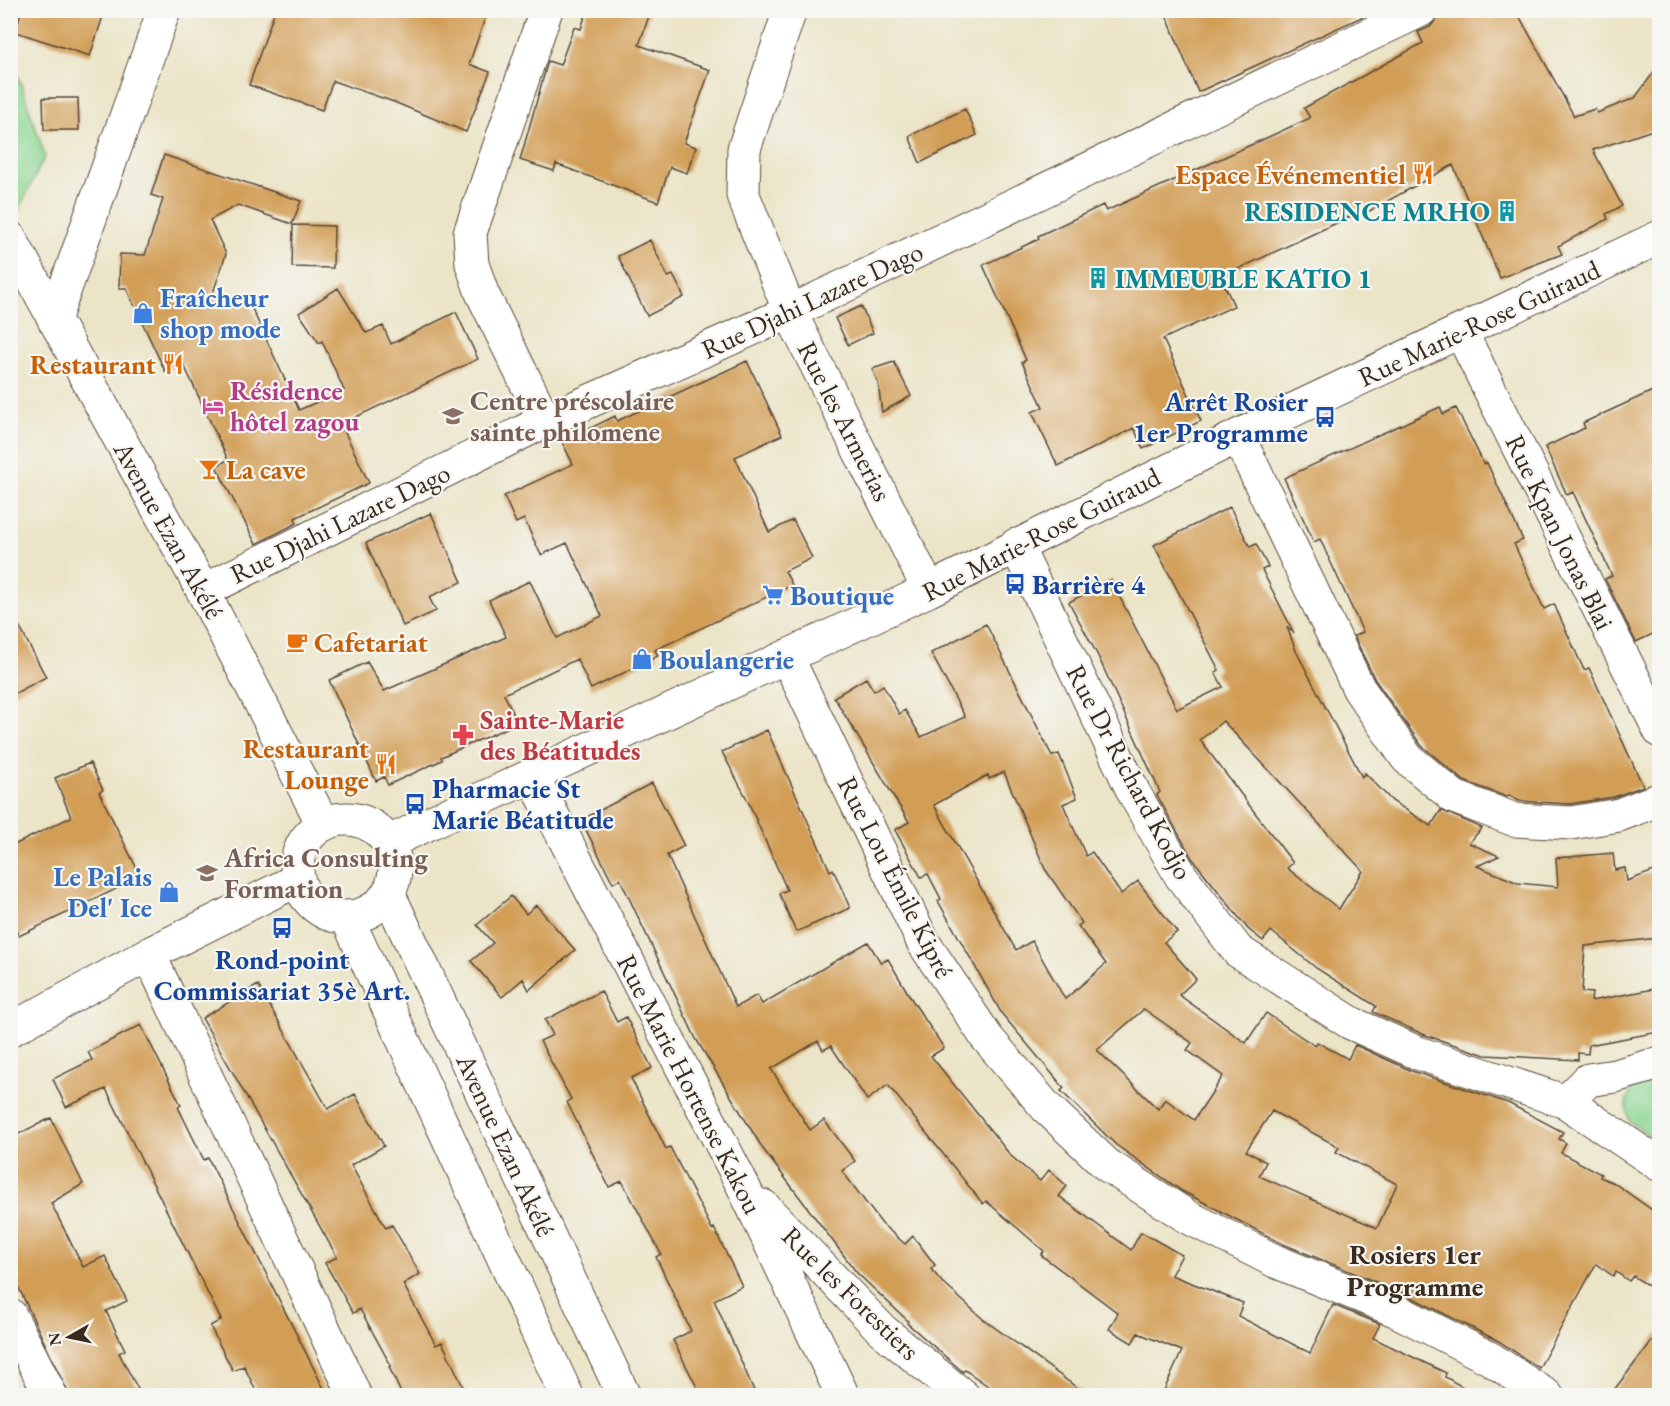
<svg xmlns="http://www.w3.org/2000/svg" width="1670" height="1406" viewBox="0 0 1670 1406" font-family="'EB Garamond',serif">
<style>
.green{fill:#8dd793;stroke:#648058;stroke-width:1.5}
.building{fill:#d29e56;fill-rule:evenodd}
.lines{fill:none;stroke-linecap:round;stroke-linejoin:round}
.minor-casing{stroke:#554637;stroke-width:35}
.minor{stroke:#fff;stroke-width:33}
.labels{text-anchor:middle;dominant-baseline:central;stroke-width:4.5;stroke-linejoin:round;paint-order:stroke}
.food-label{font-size:27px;font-weight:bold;fill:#c56008;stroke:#f6f6f2;text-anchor:end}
.culture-label{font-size:27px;font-weight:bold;fill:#0d838f;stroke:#f6f6f2;text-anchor:end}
.shop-label{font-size:27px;font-weight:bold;fill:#366cbe;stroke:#f6f6f2;text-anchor:start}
.street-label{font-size:27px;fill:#3b2a1e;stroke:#f6f6f2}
.hotel-label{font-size:27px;font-weight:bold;fill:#b23c85;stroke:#f6f6f2;text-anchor:start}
.education-label{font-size:27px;font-weight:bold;fill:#785e54;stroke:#f6f6f2;text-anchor:start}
.transit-label{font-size:27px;font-weight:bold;fill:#164399;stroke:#f6f6f2;text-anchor:start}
.health-label{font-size:27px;font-weight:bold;fill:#be3a42;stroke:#f6f6f2;text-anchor:start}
.neighbourhood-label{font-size:28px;font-weight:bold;fill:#3b2a1e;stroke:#f6f6f2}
</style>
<rect width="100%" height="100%" fill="#f6f6f2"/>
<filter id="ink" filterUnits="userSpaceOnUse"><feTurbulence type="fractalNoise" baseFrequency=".0167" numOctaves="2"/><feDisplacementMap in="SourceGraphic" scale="12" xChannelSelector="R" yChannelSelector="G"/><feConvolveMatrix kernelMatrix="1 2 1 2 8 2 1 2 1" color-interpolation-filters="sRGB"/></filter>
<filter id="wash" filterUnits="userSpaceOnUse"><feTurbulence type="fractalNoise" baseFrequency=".008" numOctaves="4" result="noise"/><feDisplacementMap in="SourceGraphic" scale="24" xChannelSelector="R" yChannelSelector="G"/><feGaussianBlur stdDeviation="1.35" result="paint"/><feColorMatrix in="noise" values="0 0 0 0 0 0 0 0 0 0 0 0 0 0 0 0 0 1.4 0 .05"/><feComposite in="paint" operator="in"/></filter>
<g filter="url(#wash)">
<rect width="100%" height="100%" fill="#ebe4c7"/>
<path class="green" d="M10,52L45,156L11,226H10Z
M1650,1083L1654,1109L1659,1108V1142L1629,1121L1626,1102L1633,1086Z"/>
<g id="blocks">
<path class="building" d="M21,10H105L90,56L16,32Z
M275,10H488L469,64L490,72L466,132L394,102L333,81L322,110L249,85Z
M587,10H651L639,45L710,70L684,143L696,147L687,173L670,167L658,202L556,164L554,171L520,160L548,61L560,65L574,27L581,29Z
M1164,10H1377L1198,92Z
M1444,10H1516L1574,116L1595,109L1597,113L1635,98L1659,65V128L1593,150L1622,206L1606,214L1608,219L1558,246L1562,254L1500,278L1453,165L1362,215L1360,212L1221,277L1234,306L1163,339L1201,421L1143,449L1134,428L1058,466L1032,412L1043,407L1022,362L1026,360L983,265L1039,239L1038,236L1103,205L1106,211L1310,118L1304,108L1423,43L1418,32L1430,27Z
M43,98H78L79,130H44Z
M965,109L977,135L920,163L909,136Z
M164,155L301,201L292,224L238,205L210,220L226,254L212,296L247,298L299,410L344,390L322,341L319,343L299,313L338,288L366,333L383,326L391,344L456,312L478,359L341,424L369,483L295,518L297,523L256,544L216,466L228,460L183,363L165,371L126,288H119L120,254L145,255L163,199L151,195Z
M293,225L334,226L333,268L292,267Z
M650,240L668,277L673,275L684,297L647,316L618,256Z
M861,306L873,333L848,345L835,318Z
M747,361L782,435L735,457L769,532L793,520L812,558L785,571L792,585L655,650L658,656L591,689L577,659L504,694L518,723L441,757L442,760L388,785L384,777L376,781L329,680L367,662L384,691L506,637L489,600L530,581L557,638L602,616L567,543L541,555L524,519L516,523L504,496L573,464L562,442L615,416L617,421Z
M894,362L911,396L882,412L878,383L872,369Z
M1659,388V631L1636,642L1605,579L1612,576L1573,492L1567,495L1545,447L1585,428L1583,423Z
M1440,407L1443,414L1456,408L1484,464L1487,463L1523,540L1514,544L1544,609L1554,604L1584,670L1589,668L1643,786L1614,797L1570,804L1519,801L1509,795L1507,797L1464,781L1421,745L1375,680L1354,636L1363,632L1320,539L1314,542L1284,478Z
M1230,507L1250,547L1256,544L1268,567L1262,570L1294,633L1287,627L1296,651L1362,777L1365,773L1392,801L1431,826L1441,810L1482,828L1469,843L1499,856L1477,866L1518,883L1558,887L1556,858L1613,853L1615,870L1625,868L1627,881L1659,869V938L1585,946L1582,992L1592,993L1591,1001L1659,988V1032L1589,1045L1588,1054L1578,1053V1060L1485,1055L1425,1035L1373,1012L1376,1006L1316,968L1271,931L1263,941L1248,929L1192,858L1157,795L1160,792L1098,656L1069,602L1111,580L1177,709L1223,687L1215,672L1219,670L1154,545ZM1223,721L1363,871L1339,909L1287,868L1293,863L1200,740Z
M431,513L462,582L429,597L436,611L403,626L366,543Z
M10,609L46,677L10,696Z
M986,624L1052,756L1059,754L1077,798L1063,804L1086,856L1092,852L1121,894L1138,881L1177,932L1164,942L1196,979L1179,995L1246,1043L1266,1013L1315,1046L1317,1042L1348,1059L1355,1045L1412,1071L1508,1103L1563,1132L1559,1139L1566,1143L1561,1153L1601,1174L1600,1177L1614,1183L1659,1215V1270L1649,1286L1633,1276L1629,1281L1616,1272L1613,1276L1596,1264L1539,1368L1500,1342L1403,1293L1283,1244L1182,1191L1116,1145L1061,1091L1064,1088L1002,1014L938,901L941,899L928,874L921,877L895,830L909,822L834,697L866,678L874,691L883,685L899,714L905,710L921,737L965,717L931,653ZM1004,772L1045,869L1082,923L1078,926L1106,964L1065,999L1032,941L1016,950L934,805L988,775L989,779ZM1144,1009L1192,1043L1187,1050L1223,1076L1194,1120L1165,1099L1158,1109L1097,1050ZM1272,1111L1339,1147L1336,1152L1397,1184L1377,1228L1259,1176L1266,1162L1246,1151Z
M767,730L830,871L833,869L850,908L796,932L779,893L787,890L747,799L722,752Z
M90,763L103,790L99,792L141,877L19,936L10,918V847L71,817L55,778Z
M652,783L684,846L667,855L736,1007L757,995L762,1004L868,942L881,963L888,959L912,1000L944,1048L931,1056L1011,1156L1040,1181L1049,1170L1067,1186L1059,1196L1131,1250L1141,1232L1182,1255L1171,1275L1243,1303L1238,1316L1310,1353L1333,1305L1380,1324L1373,1338L1446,1373L1445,1377L1477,1395H1162L1182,1351L1138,1333L1132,1343L1109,1329L1118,1313L1041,1255L1044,1251L986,1201L983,1204L888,1085L867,1100L831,1046L823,1050L818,1041L771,1069L810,1130L824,1120L855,1161L842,1171L882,1224L905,1244L913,1236L935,1265L931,1269L942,1282L983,1319L1087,1395H1001L965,1370L963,1372L907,1323L908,1321L857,1273L763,1149L696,1039L620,879L613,883L581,820Z
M511,896L526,914L536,905L575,950L529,990L523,979L502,997L471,961L493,943L477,925Z
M258,985L328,1109L355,1094L384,1146L351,1165L386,1228L392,1225L420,1274L403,1284L436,1345L442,1342L467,1395H402L389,1367L391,1366L360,1309L353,1313L325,1263L337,1257L202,1018Z
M601,991L617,1022L626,1017L652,1068L631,1078L666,1149L670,1147L712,1229L714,1228L742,1286L714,1300L756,1395H701L673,1340L691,1331L656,1257L661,1254L622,1181L609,1187L567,1102L571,1099L540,1041L553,1035L545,1020Z
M141,1025L181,1105L178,1107L204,1160L208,1158L327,1395H258L244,1366L233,1371L210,1326L221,1320L106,1089L66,1107L53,1079L92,1060L88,1052Z
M51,1118L83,1184L51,1203L83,1267L105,1256L127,1301L106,1311L125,1350L119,1353L141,1395H69L10,1269V1138Z
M1659,1332V1395H1610Z"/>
</g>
</g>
<g filter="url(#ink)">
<use href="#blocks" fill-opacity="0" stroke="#554637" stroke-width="1.5"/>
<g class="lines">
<defs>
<path id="minor" d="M790,10L744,149L743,195L790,312L929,590
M10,238L203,591L323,824
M54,320L164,10
M1461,332L1660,731
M545,421L482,293L472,264L470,233L546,10
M1238,436L1359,689L1407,758L1454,797L1515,820L1571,823L1619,815L1660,799
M1016,545L1134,793L1181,876L1238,951L1351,1023L1418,1053L1566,1102L1660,1165
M203,591L545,421L790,312L1421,10
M787,657L923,942L987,1038L1046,1107L1107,1165L1188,1217L1275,1261L1395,1310L1491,1359L1547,1396
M532,775L743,1186L843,1396
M297 868a49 49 0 1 1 98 0a49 49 0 1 1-98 0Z
M389,842L929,590L1238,436L1660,237
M389,895L624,1396
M348,920L567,1396
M149,954L355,1396
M10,1030L149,954L297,880
M1566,1102L1588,1080L1615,1076L1660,1063
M763,1206L882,1330L963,1396
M10,1315L51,1396"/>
</defs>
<use href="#minor" class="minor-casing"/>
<use href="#minor" class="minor"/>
</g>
</g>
<defs>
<symbol id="restaurant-bare" viewBox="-9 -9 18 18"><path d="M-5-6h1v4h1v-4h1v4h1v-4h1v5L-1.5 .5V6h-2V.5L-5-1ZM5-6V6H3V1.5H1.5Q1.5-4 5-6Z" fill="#e8710a" stroke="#f6f6f2" stroke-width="2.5" paint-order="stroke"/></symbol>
<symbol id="building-bare" viewBox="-9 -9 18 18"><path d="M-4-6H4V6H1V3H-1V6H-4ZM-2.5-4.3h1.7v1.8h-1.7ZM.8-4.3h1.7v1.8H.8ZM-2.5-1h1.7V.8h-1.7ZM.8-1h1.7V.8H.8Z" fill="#0f9aa8" stroke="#f6f6f2" stroke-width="2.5" paint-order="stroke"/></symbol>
<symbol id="shop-bare" viewBox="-9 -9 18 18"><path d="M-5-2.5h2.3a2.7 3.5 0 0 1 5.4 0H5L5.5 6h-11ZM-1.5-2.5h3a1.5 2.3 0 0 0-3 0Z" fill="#3f7fe0" stroke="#f6f6f2" stroke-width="2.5" paint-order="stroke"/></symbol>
<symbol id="hotel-bare" viewBox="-9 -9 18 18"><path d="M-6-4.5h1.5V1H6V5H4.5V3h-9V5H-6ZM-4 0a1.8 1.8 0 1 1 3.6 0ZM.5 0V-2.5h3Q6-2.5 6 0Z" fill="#d1479c" stroke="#f6f6f2" stroke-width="2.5" paint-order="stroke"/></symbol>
<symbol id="school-bare" viewBox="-9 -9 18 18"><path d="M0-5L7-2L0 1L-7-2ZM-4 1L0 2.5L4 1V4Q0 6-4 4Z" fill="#8d6e63" stroke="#f6f6f2" stroke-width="2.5" paint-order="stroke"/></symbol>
<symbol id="bus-bare" viewBox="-9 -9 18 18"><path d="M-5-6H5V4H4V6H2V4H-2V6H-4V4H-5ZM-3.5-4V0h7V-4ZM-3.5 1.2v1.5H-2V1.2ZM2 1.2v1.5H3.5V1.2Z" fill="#1a4fb4" stroke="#f6f6f2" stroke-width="2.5" paint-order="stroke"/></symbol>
<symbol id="bar-bare" viewBox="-9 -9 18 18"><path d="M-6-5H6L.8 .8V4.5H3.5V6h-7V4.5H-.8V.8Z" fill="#e8710a" stroke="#f6f6f2" stroke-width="2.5" paint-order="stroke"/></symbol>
<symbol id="supermarket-bare" viewBox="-9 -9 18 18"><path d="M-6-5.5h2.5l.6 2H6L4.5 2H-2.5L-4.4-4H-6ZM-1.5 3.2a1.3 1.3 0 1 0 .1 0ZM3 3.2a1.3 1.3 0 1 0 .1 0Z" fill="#3f7fe0" stroke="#f6f6f2" stroke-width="2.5" paint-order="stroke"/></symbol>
<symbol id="cafe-bare" viewBox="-9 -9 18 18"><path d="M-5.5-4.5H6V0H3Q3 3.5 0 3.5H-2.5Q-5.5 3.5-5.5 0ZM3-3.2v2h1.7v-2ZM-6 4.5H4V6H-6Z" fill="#e8710a" stroke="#f6f6f2" stroke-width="2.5" paint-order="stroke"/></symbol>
<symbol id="pharmacy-bare" viewBox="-9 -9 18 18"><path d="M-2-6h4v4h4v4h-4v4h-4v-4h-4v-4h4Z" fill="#e0444e" stroke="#f6f6f2" stroke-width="2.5" paint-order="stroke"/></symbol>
<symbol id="university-bare" viewBox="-9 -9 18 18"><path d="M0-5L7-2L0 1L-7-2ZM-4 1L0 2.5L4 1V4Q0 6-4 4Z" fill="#8d6e63" stroke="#f6f6f2" stroke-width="2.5" paint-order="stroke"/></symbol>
</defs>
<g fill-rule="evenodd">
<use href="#restaurant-bare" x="1408" y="159" width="30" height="30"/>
<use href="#building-bare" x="1492" y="196" width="30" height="30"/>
<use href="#building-bare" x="1083" y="263" width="30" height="30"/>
<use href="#shop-bare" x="128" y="298" width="30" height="30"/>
<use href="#restaurant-bare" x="158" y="349" width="30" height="30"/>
<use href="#hotel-bare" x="198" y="391" width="30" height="30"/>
<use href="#school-bare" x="438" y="401" width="30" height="30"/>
<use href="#bus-bare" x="1310" y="402" width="30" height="30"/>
<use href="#bar-bare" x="194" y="454" width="30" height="30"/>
<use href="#bus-bare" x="1000" y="569" width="30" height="30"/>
<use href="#supermarket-bare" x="758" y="580" width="30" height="30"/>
<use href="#cafe-bare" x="282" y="627" width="30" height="30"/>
<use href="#shop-bare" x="627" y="644" width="30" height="30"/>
<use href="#pharmacy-bare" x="448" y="720" width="30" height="30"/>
<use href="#restaurant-bare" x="371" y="749" width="30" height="30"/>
<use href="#bus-bare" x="400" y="789" width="30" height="30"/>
<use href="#university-bare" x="192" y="858" width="30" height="30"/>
<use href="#shop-bare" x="154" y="877" width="30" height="30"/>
<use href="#bus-bare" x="267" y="913" width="30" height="30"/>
</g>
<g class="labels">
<g class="food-label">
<text x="1406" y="174">Espace Événementiel</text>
<text x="156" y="364">Restaurant</text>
<text x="226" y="469" text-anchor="start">La cave</text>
<text x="314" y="642" text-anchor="start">Cafetariat</text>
<text x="369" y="748">Restaurant<tspan x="369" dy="31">Lounge</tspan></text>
</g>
<g class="culture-label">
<text x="1490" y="211">RESIDENCE MRHO</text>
<text x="1115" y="278" text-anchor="start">IMMEUBLE KATIO 1</text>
</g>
<g class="shop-label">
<text x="160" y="297">Fraîcheur<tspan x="160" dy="31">shop mode</tspan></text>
<text x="790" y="595">Boutique</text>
<text x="659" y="659">Boulangerie</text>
<text x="152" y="876" text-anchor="end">Le Palais<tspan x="152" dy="31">Del' Ice</tspan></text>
</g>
<g class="street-label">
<text transform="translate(812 300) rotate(-25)">Rue Djahi Lazare Dago</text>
<text transform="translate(1479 323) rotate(-25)">Rue Marie-Rose Guiraud</text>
<text transform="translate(845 421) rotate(63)">Rue les Armerias</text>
<text transform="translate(340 523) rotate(-26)">Rue Djahi Lazare Dago</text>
<text transform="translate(169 530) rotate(61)">Avenue Ezan Akélé</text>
<text transform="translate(1560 532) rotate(64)">Rue Kpan Jonas Blai</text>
<text transform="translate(1041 534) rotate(-27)">Rue Marie-Rose Guiraud</text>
<text transform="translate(1130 772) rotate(62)">Rue Dr Richard Kodjo</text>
<text transform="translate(896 877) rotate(63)">Rue Lou Émile Kipré</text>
<text transform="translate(690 1084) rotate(63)">Rue Marie Hortense Kakou</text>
<text transform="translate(506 1145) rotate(65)">Avenue Ezan Akélé</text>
<text transform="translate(851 1293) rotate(44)">Rue les Forestiers</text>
</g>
<g class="hotel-label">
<text x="230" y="390">Résidence<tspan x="230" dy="31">hôtel zagou</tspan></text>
</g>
<g class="education-label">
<text x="470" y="400">Centre préscolaire<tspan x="470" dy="31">sainte philomene</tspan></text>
<text x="224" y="857">Africa Consulting<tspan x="224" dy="31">Formation</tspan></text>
</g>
<g class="transit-label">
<text x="1308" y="401" text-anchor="end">Arrêt Rosier<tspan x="1308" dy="31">1er Programme</tspan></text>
<text x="1032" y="584">Barrière 4</text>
<text x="432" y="788">Pharmacie St<tspan x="432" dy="31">Marie Béatitude</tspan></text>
<text x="282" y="959" text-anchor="middle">Rond-point<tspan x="282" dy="31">Commissariat 35è Art.</tspan></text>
</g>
<g class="health-label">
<text x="480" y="719">Sainte-Marie<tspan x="480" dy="31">des Béatitudes</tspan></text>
</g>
<g class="neighbourhood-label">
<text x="1415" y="1254">Rosiers 1er<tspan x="1415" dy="32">Programme</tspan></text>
</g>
</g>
<rect width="1670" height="1406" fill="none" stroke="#f6f6f2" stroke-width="36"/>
<g transform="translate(69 1337) rotate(261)" stroke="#f6f6f2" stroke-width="4.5" paint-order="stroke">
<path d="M0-4.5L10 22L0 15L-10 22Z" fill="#3b2a1e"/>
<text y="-9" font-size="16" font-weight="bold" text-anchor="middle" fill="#3b2a1e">N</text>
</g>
</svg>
